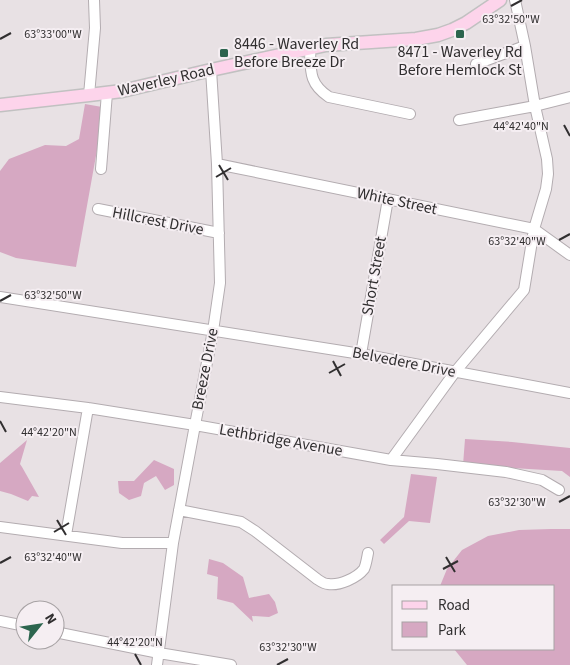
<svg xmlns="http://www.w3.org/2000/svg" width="570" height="665" viewBox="0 0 570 665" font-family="'Source Sans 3',sans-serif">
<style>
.green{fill:#d6a8c2}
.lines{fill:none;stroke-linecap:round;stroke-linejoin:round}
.minor-casing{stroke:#b3acb0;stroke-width:12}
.major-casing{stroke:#c1c1c1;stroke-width:15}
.minor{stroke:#fff;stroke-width:10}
.major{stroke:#fdd4eb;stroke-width:12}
.ticks{fill:none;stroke:#312f30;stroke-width:2}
.poi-dot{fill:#2c654e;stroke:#f5eef2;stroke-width:2}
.labels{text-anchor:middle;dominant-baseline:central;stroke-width:4;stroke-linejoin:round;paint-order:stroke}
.poi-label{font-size:16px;fill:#312f30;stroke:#f5eef2;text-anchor:start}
.street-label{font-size:16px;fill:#312f30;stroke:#f5eef2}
.ticks-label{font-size:12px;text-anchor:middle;fill:#312f30;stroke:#f5eef2;stroke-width:4;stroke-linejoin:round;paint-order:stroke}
</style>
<rect width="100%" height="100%" fill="#e8e1e4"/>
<path class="green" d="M85,104L102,107L97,150L76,267L16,258L0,252V171L9,159L45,145L66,146L79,139Z
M465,439L512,442L570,448V477L562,471L463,465Z
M27,440L20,464L22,467L39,497L32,496L28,501L11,494L0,491V463Z
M154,460L174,469V485L165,490L156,476L144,483L141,496L129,500L119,493L118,481H134Z
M411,474L437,477L430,523L409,521L384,544L380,540L404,517Z
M551,529H570V665H467L454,649H554V586H440L447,569L462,550L488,536L519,530Z
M209,559L223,563L243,577L249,598L269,594L275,602L278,613L269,617L252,616L253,622L233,603L217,599L218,577L207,574Z"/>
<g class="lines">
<defs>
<path id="minor" d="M310,48C311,70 308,83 329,97L410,114
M476,64L525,46
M89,95L95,28L94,0
M459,120L535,106L570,97
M217,164L534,229L570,255
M101,169L107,93
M98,209L219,233
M0,297L361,354L570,393
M361,354L388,199
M0,397L88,408L195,425L391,460L437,464L506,472L542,480L559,490
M391,460L455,372L524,290L534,229L546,189L548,174L547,159L535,106L525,46L515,0
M179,510L241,522L255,531L317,579C320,581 324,584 328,584C339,586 357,578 364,569C366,565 367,558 368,553
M0,527L122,543H173
M66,535L88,408
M0,621L25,626
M55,632L159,653L231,665
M157,665L173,543L195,425L213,331L220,283L217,164L211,70"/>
<path id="major" d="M0,105L89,95L122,91L211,70L326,45L416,39L438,35L452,30L466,23L500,0"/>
</defs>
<use href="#minor" class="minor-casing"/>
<use href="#major" class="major-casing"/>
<use href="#minor" class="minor"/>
<use href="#major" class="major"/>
</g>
<path class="ticks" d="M511,6L522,0M0,39L11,33M564,125L570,136M219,165L228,180M216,177L231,168M559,240L570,234M0,301L11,295M333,361L341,376M329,373L345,364M0,421L6,432M559,502L570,496M57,520L66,535M54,532L69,523M446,557L455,572M0,563L11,557M443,569L458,561M135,654L141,665M277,665L288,659"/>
<g class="poi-dot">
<rect x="455" y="29" width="10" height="10" rx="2.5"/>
<rect x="219" y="48" width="10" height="10" rx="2.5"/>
</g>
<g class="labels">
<g class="poi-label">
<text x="234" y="44">8446 - Waverley Rd<tspan x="234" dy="18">Before Breeze Dr</tspan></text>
<text x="460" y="52" text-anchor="middle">8471 - Waverley Rd<tspan x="460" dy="18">Before Hemlock St</tspan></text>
</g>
<g class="street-label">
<text transform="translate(166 80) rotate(-13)">Waverley Road</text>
<text transform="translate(397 201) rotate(12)">White Street</text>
<text transform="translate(158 221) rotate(11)">Hillcrest Drive</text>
<text transform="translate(374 276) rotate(-80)">Short Street</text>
<text transform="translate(404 362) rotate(11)">Belvedere Drive</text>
<text transform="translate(205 369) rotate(-79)">Breeze Drive</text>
<text transform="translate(281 440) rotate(10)">Lethbridge Avenue</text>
</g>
</g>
<g class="ticks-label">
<text x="511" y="23">63°32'50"W</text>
<text x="53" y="38">63°33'00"W</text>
<text x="521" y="130">44°42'40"N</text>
<text x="517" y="245">63°32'40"W</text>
<text x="53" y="299">63°32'50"W</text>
<text x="49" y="436">44°42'20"N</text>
<text x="517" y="506">63°32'30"W</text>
<text x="53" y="561">63°32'40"W</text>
<text x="135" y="646">44°42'20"N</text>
<text x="288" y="651">63°32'30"W</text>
</g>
<rect x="392" y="585" width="162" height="65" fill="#f5eef2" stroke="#a7a2a4"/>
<rect x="402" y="601" width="25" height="8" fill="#fdd4eb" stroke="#a7a2a4"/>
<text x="438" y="610" font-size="15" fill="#312f30">Road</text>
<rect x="402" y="622" width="25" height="15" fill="#d6a8c2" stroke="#a7a2a4"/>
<text x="438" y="635" font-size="15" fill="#312f30">Park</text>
<g transform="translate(40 625) rotate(60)"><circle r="24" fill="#f5eef2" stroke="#a7a2a4"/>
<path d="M0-4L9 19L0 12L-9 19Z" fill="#2c654e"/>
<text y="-8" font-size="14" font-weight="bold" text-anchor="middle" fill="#312f30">N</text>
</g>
</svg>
